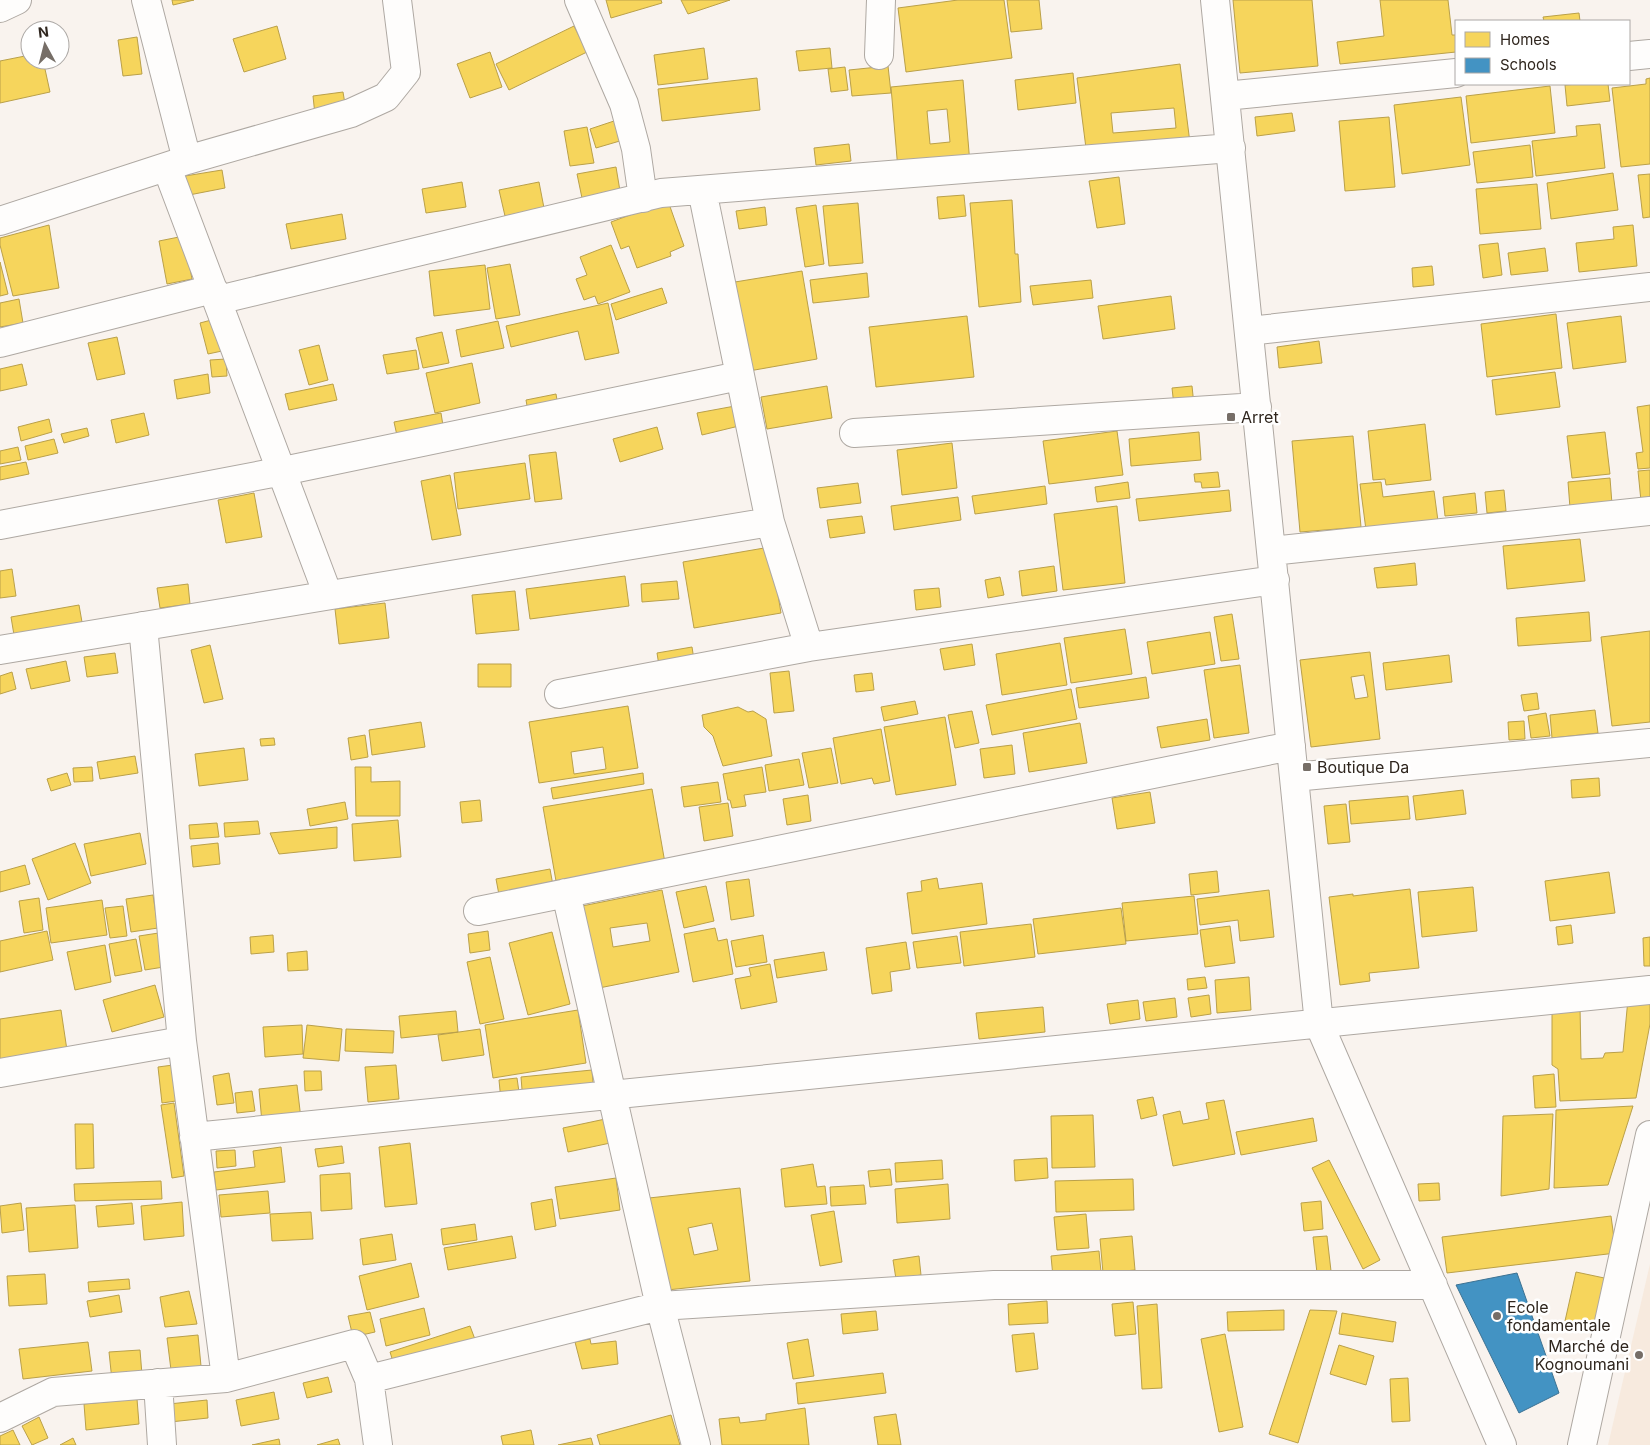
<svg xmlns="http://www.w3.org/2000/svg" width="1650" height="1445" viewBox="0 0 1650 1445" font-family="Inter,sans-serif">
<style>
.built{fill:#f7eade}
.homes{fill:#f6d55c;stroke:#baa049;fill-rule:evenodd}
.schools{fill:#4393c3;stroke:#3d7292}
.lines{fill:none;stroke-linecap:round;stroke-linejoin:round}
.minor-casing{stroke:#aea8a2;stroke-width:30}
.minor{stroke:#fefdfc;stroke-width:28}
.poi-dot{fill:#766e67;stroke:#fff;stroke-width:2}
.labels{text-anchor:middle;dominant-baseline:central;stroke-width:5;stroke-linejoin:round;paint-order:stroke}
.poi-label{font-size:16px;fill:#2f261e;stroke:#fff;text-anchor:start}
</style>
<rect width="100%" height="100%" fill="#f9f3ee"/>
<path class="built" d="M1650,1264V1445H1608Z"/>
<path class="homes" d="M172,0H194L173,5Z
M606,0H661L662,3L611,18Z
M681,0H730L688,14Z
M958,0H1004L1012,58L906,72L898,8Z
M1007,0H1039L1042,29L1011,32Z
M1233,0H1312L1318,66L1240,73Z
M1380,0H1448L1452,35H1456V52L1340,64L1337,42L1384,36Z
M1579,13L1580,21H1544L1543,17Z
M277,26L286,59L244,72L233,39Z
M574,26L587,52L509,90L496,64Z
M137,37L142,74L123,76L118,40Z
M704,48L708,79L658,85L654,55Z
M830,48L832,68L799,71L796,51Z
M490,52L502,87L470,98L457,64Z
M30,55V60H43L50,92L0,103V61Z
M1180,64L1190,143L1087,156L1077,78ZM1174,108L1176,128L1113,133L1111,113Z
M888,66L891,93L852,96L849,70Z
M845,67L848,90L831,92L828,69Z
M1073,73L1076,103L1018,110L1015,80Z
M757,78L760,110L662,121L658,89Z
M1650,78V164L1621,167L1612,88L1646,84V79Z
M963,80L970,164L898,170L891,87ZM947,109L950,142L930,144L927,111Z
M1578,84H1608L1610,101L1567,106L1565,85Z
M1550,86L1555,133L1471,143L1466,96Z
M343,92L346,110L315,115L313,96Z
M1461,97L1470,165L1402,174L1394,105Z
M1292,113L1295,131L1257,136L1255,117Z
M1389,117L1395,187L1345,191L1339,121Z
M623,118L630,138L596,148L590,129Z
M1600,124L1605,168L1536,176L1532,141L1577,136L1576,126Z
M587,127L594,163L570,166L564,131Z
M849,144L851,161L816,165L814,148Z
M1530,145L1533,177L1477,183L1473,152Z
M616,167L620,191L582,198L577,174Z
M222,170L225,188L189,195L185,176Z
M1613,173L1618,210L1551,219L1547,183Z
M1650,174V217L1643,218L1638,175Z
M1119,177L1125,224L1097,228L1089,181Z
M462,182L466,207L426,213L422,189Z
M539,182L544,208L505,216L499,190Z
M1537,184L1541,229L1480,234L1476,189Z
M964,195L966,216L939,219L937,197Z
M1012,200L1015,254H1018L1021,302L979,307L970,203Z
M668,201L684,246L670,252L671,256L637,268L629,246L621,249L611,222Z
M858,203L863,263L829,266L823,206Z
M816,205L824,264L805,267L796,208Z
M765,207L767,225L739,229L736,211Z
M342,214L346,239L291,249L286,224Z
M49,225L59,288L13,296L0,245V238Z
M1633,225L1637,266L1579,272L1576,243L1614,239L1613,227Z
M184,236L192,279L167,284L159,241Z
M1498,243L1502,275L1483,278L1479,245Z
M611,245L630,292L598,304L595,296L584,300L576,279L587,275L580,257Z
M1545,248L1548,271L1511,275L1508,253Z
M0,262L8,294L0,296Z
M510,264L520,315L496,319L487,268Z
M485,265L490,309L434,316L429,271Z
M1432,266L1434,285L1413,287L1412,268Z
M802,271L817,359L749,371L735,282Z
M867,273L869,297L813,303L810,280Z
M1091,280L1093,298L1033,305L1030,286Z
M662,288L667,303L616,320L611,304Z
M1171,296L1175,329L1103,339L1098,306Z
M19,299L23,323L0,327V303Z
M608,303L619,353L585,360L578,331L511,347L506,326Z
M1556,314L1562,368L1487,377L1481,324Z
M967,316L974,377L876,387L869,327Z
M1621,316L1626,362L1573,369L1567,323Z
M215,319L222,351L208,354L200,323Z
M498,321L504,348L461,357L456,330Z
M442,332L449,363L423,368L416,338Z
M117,337L125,374L97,380L88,343Z
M1319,341L1322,363L1279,368L1277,347Z
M319,345L328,380L309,385L299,350Z
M416,350L419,369L387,374L383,355Z
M226,359L227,376L212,377L210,360Z
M472,363L480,403L435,413L426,373Z
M22,364L27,385L0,391V369Z
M1555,372L1560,407L1496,415L1492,380Z
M208,374L210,393L177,399L174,380Z
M333,384L337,400L289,410L285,394Z
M827,386L832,418L767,429L761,397Z
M1192,386L1194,405L1174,406L1172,388Z
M556,394L559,412L529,417L526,400Z
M1650,405V468L1638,469L1636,453L1643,452L1637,407Z
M735,406L739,426L702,435L697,413Z
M144,413L149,435L116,443L111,420Z
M441,413L444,432L398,440L394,422Z
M49,419L52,432L21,441L18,427Z
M1425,424L1431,480L1386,485L1385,479L1373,480L1368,431Z
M657,427L663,449L620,462L613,439Z
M87,428L89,436L64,443L61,434Z
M1117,431L1123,475L1049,484L1043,441Z
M1199,432L1201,460L1131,466L1129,439Z
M1605,432L1610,474L1572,478L1567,436Z
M1353,436L1361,527L1300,532L1292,441Z
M54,439L58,453L28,460L25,446Z
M952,443L957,488L902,495L897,450Z
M18,447L21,460L0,464V451Z
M556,452L562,499L535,502L529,455Z
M26,462L29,474L0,480V467Z
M525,463L530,499L458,509L454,473Z
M1650,470V500L1641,501L1638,471Z
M1218,472L1220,487L1202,488L1201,482H1195L1194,474Z
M450,475L461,535L432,540L421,481Z
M1610,478L1612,504L1570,508L1568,482Z
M1128,482L1130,498L1097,502L1095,487Z
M1381,482L1383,497L1434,491L1438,521L1366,530L1360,484Z
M858,483L861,503L820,508L817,488Z
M1045,486L1047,504L975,514L972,496Z
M1229,490L1231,511L1139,521L1136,499Z
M1504,490L1506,511L1487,513L1485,492Z
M254,493L262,537L226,543L218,500Z
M1475,493L1477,513L1445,516L1443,497Z
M958,497L961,520L894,530L891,506Z
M1117,506L1125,583L1063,590L1054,514Z
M862,516L865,533L830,538L827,520Z
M1580,539L1585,581L1507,589L1503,546Z
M770,547L781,613L694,628L683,562Z
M1415,563L1417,585L1377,588L1374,568Z
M1054,566L1057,591L1022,596L1019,571Z
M12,569L16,596L0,598V571Z
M625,576L629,606L530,619L526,589Z
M1000,577L1004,595L988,598L985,580Z
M677,581L679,599L642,602L641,584Z
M188,584L190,604L160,608L157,588Z
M939,588L941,607L916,610L914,590Z
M515,591L519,630L476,634L472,595Z
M385,603L389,638L339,644L335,609Z
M79,605L82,622L14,635L11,617Z
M1589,612L1591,641L1518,646L1516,618Z
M1232,614L1239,659L1221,661L1214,617Z
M1125,629L1132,674L1071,683L1064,638Z
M1650,631V722L1612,726L1601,637Z
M1210,632L1215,664L1152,674L1147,642Z
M1060,643L1067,685L1002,695L996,654Z
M972,644L975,665L944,670L940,649Z
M210,645L223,699L204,703L191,650Z
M692,647L695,666L660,672L657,653Z
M1370,652L1380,739L1311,747L1300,660ZM1364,675L1368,697L1355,699L1351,677Z
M115,653L118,673L87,677L84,657Z
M1449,655L1452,682L1386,690L1383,663Z
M66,661L70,681L31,689L26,669Z
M478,664H511V687H478Z
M1240,665L1249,733L1214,738L1204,670Z
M789,671L794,711L774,713L770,673Z
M12,672L16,689L0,694V676Z
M872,673L874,690L856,692L854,675Z
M1146,677L1149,698L1079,708L1076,688Z
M1071,689L1077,719L992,735L986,705Z
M1537,693L1539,709L1524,711L1521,695Z
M915,701L918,714L884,721L881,707Z
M628,706L638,768L539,783L529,722ZM603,747L606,769L574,774L571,752Z
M738,707L748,712L753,711L766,719L772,756L723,766L713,736L704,727L702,715Z
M1595,710L1598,733L1552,738L1550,715Z
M972,711L979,743L955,748L948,715Z
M1546,713L1550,736L1531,738L1528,716Z
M945,717L956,785L896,795L884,727Z
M1207,719L1210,740L1161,748L1157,727Z
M1524,721L1525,739L1509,740L1508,722Z
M421,722L425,747L372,755L369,730Z
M1080,723L1087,763L1029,772L1023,733Z
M881,729L890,781L874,784L872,778L841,784L833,738Z
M365,735L368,757L351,760L348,738Z
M274,738L275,745L261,746L260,739Z
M1012,745L1015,774L984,778L980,749Z
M244,748L248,780L199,786L195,754Z
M831,748L838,783L809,788L802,753Z
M135,756L138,773L100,779L97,762Z
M799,759L804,785L769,791L765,765Z
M92,767L93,781L74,782L73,768Z
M355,767H371V782L400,781V816H356Z
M762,767L766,792L744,795L746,806L732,808L730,800H728L723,774Z
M67,773L71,785L51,791L47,779Z
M643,773L644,784L553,799L551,788Z
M1599,778L1600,796L1572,798L1571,780Z
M718,782L721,802L684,807L681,787Z
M652,789L665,863L556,881L543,807Z
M1463,790L1466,814L1416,820L1413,796Z
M1150,792L1155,823L1117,829L1112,798Z
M808,795L811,821L787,825L783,799Z
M1408,796L1410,819L1351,824L1349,801Z
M480,800L482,821L462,823L460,802Z
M345,802L348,819L310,826L307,809Z
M728,803L733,836L704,841L699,807Z
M1346,804L1350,842L1328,844L1324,806Z
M398,820L401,857L354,861L352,824Z
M258,821L260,834L225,837L224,823Z
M217,823L219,837L190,839L189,825Z
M337,827V848L279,854L270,833Z
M140,833L146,864L91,876L84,844Z
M75,843L91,883L48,900L32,859Z
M218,843L220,864L193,867L191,846Z
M25,865L30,884L0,892V872Z
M550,869L554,891L500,900L496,879Z
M1217,871L1219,892L1191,895L1189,874Z
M1609,872L1615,913L1550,921L1545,881Z
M937,878L939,889L982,883L987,924L912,934L907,893L922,891L921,881Z
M749,879L754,916L731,920L726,882Z
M706,886L714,921L684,928L676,892Z
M1473,887L1477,931L1422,937L1418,892Z
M1410,889L1419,968L1369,973L1370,981L1340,985L1329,897L1353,894V896Z
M662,890L679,972L589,990L572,908ZM647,923L650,941L613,947L610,928Z
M1269,890L1274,937L1240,941L1238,920L1200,925L1197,899Z
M153,895L158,928L131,932L126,899Z
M1194,896L1198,934L1126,941L1122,903Z
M39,898L43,930L24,933L19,901Z
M102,900L107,935L51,943L46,908Z
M123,906L127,936L110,938L105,908Z
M1121,908L1126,944L1038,954L1033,919Z
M1031,924L1035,957L964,966L960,932Z
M1571,925L1573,943L1558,945L1556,927Z
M1230,926L1235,963L1205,967L1200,930Z
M715,928L718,941L727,939L733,974L693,982L684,934Z
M47,931L53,960L0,972V941Z
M488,931L490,950L470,953L468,934Z
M165,932L170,966L145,970L139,936Z
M552,932L570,1004L528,1015L509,943Z
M273,935L274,952L251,954L250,937Z
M763,935L767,962L736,967L731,941Z
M957,936L961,963L917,968L913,942Z
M1650,937V966H1644L1643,938Z
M136,939L142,971L115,976L109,944Z
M906,942L910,969L890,972L892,991L872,994L866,948Z
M105,945L111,982L75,990L67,952Z
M307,951L308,970L288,971L287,953Z
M824,952L827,970L777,978L774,960Z
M490,957L504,1019L480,1024L467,962Z
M770,964L777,1002L741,1009L735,979L751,976L749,968Z
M1205,977L1207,988L1188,990L1187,979Z
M1249,977L1251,1010L1217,1013L1215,980Z
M155,985L164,1017L112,1032L103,1000Z
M1209,995L1211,1014L1191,1017L1188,998Z
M1650,997V1024L1636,1098L1560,1101L1558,1069L1552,1065V1007L1580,1006L1581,1059L1603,1058L1605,1053L1623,1052L1628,999Z
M1175,998L1177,1017L1146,1021L1143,1002Z
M1138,1000L1140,1019L1110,1024L1107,1004Z
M1043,1007L1045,1032L979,1039L976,1013Z
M61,1010L68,1057L0,1066V1019Z
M578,1010L586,1063L493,1078L485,1025Z
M456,1011L458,1032L401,1038L399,1016Z
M302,1025L303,1054L265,1057L263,1027Z
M307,1025L342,1029L339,1061L303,1058Z
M346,1029L394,1031L393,1053L345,1051Z
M480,1029L484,1055L442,1061L438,1035Z
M173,1065L176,1101L162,1103L158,1067Z
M396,1065L399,1099L368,1102L365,1067Z
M592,1070L594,1095L523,1102L521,1077Z
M304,1071H321L322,1090L305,1091Z
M229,1073L234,1103L217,1105L213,1076Z
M1554,1074L1556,1107L1535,1108L1533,1076Z
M517,1078L520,1099L501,1101L499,1080Z
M297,1085L301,1119L262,1123L259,1089Z
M252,1091L255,1111L237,1113L235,1093Z
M1153,1097L1157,1115L1141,1119L1137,1100Z
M1224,1100L1235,1154L1173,1166L1163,1115L1180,1111L1183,1124L1209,1119L1206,1103Z
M174,1103L184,1176L172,1178L161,1105Z
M1633,1106L1608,1185L1554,1188L1556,1110Z
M1553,1114L1549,1189L1501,1196L1503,1116Z
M1093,1115L1095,1167L1052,1168L1051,1116Z
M610,1118L615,1142L568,1152L563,1128Z
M1313,1118L1317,1141L1241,1155L1236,1132Z
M75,1124H93L94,1168L76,1169Z
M410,1143L417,1204L385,1207L379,1147Z
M342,1146L344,1163L318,1167L315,1149Z
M281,1147L285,1182L216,1190L214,1172L255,1167L253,1151Z
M235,1150L236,1166L217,1168L216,1151Z
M1047,1158L1048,1178L1015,1181L1014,1160Z
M942,1160L943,1179L896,1182L895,1163Z
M1329,1160L1380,1260L1363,1269L1312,1168Z
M813,1164L817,1187L825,1186L827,1204L785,1207L781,1169Z
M890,1169L892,1185L870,1187L868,1171Z
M350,1173L352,1209L321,1211L320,1175Z
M616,1178L620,1210L560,1219L555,1187Z
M1133,1179L1134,1210L1056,1212L1055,1181Z
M161,1181L162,1199L75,1201L74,1184Z
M1439,1183L1440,1200L1419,1201L1418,1184Z
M948,1184L950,1219L897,1223L895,1189Z
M864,1185L866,1204L831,1206L830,1187Z
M740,1188L750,1281L658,1291L649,1198ZM712,1223L718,1250L694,1255L688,1228Z
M268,1191L270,1213L221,1217L219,1195Z
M552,1199L556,1226L535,1230L531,1203Z
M1321,1201L1323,1229L1304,1231L1301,1203Z
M182,1202L184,1236L144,1240L141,1206Z
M21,1203L24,1230L2,1233L0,1206Z
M132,1203L134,1224L98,1227L96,1206Z
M75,1205L78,1248L29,1252L26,1208Z
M834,1211L842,1262L820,1266L811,1215Z
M311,1212L313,1239L272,1241L270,1214Z
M1086,1214L1089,1248L1057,1250L1054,1217Z
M1611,1216L1616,1253L1447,1273L1442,1237Z
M475,1224L477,1240L443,1245L441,1229Z
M392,1234L396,1260L363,1265L360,1239Z
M512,1236L516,1258L448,1270L444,1248Z
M1132,1236L1135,1270L1103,1273L1100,1239Z
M1327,1236L1331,1271L1317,1273L1313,1237Z
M1099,1251L1101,1272L1053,1277L1051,1256Z
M919,1256L921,1275L896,1279L893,1260Z
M411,1263L419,1297L367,1310L359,1276Z
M1576,1272L1609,1279L1598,1328L1565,1321Z
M45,1274L47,1304L9,1306L7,1276Z
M129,1279L130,1289L89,1292L88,1282Z
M189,1291L197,1324L165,1327L160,1297Z
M119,1295L122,1312L90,1317L87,1301Z
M1047,1301L1048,1323L1009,1325L1008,1304Z
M1133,1302L1136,1334L1115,1336L1112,1304Z
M1157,1304L1162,1388L1142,1389L1137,1306Z
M424,1308L430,1335L386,1346L380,1319Z
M1284,1310V1330L1228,1331L1227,1312Z
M1310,1310L1337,1311L1298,1443L1269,1434Z
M876,1311L878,1330L843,1334L841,1314Z
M370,1312L375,1332L353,1337L348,1316Z
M1342,1313L1396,1322L1393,1342L1339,1334Z
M470,1326L476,1342L395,1368L390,1352Z
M1034,1333L1038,1369L1016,1372L1012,1335Z
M1225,1334L1243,1427L1219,1432L1201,1339Z
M198,1335L201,1366L171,1370L167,1338Z
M590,1339L591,1344L616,1341L618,1364L582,1369L575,1342Z
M808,1339L814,1376L793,1379L787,1343Z
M88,1342L92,1371L23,1379L19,1349Z
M1339,1345L1374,1356L1366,1385L1330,1374Z
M140,1350L143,1387L113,1390L109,1352Z
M883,1373L886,1393L798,1404L796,1383Z
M328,1377L332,1392L307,1398L303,1383Z
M1408,1378L1410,1421L1392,1422L1390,1379Z
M274,1392L279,1419L241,1426L236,1400Z
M137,1399L139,1424L86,1430L84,1404Z
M207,1400L208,1418L170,1422L169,1404Z
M805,1408L809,1445H722L719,1419L739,1417L740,1423L766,1420V1414Z
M896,1414L901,1445H878L874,1417Z
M671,1415L680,1445H600L597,1435Z
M39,1417L48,1438L32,1445L22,1426Z
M13,1430L20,1445H0V1436Z
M531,1430L534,1445H503L501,1436Z
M73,1438L76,1445H60Z
M591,1438L593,1445H558Z
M279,1439L280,1445H252Z
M338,1439L340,1445H317Z"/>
<path class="schools" d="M1517,1273L1559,1393L1519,1413L1456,1285Z"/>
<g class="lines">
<defs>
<path id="minor" d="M146,0L187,160
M579,0L624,104L636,149L643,198
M1215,0L1319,1024L1502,1445
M0,8L17,0
M879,55L881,0
M1629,56L1650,54
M1225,96L1456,73
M167,168L328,595
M702,190L770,522L809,647
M0,221L187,160L351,113L386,97L406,72L397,0
M218,300L661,193L1231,148
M1249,331L1650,287
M0,343L213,289
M854,433L1257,407
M0,525L283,471L739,376
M1271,551L1650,511
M143,626L182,1041L226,1378
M0,650L770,522
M559,694L809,647L1275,580
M1294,777L1650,743
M566,893L660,1306L696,1445
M478,911L1291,746
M0,1073L182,1041
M194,1137L1650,990
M369,1379L660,1306L994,1285H1433
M158,1383L162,1445
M0,1418L53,1392L226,1378L354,1344L369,1379L378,1445
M1582,1445L1650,1135"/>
</defs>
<use href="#minor" class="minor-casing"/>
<use href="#minor" class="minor"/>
</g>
<g class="poi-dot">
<rect x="1226" y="412" width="10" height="10" rx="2.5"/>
<rect x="1302" y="762" width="10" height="10" rx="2.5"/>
<circle cx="1497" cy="1316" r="5"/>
<circle cx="1639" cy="1355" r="5"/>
</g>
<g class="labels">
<g class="poi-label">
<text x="1241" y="417">Arret</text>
<text x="1317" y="767">Boutique Da</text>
<text x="1507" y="1307">Ecole<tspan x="1507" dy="18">fondamentale</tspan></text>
<text x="1629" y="1346" text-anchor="end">Marché de<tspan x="1629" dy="18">Kognoumani</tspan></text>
</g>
</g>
<rect x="1455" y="20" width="175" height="65" fill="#ffffff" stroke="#aca8a5"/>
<rect x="1465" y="32" width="25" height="15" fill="#f6d55c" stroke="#aca8a5"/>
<text x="1500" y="45" font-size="15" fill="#2f261e">Homes</text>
<rect x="1465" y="58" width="25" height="15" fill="#4393c3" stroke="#aca8a5"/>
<text x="1500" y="70" font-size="15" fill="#2f261e">Schools</text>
<g transform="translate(45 45) rotate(353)"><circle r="24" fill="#ffffff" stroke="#aca8a5"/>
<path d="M0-4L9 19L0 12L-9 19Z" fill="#766e67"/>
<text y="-8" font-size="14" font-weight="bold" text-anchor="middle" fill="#2f261e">N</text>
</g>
</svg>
